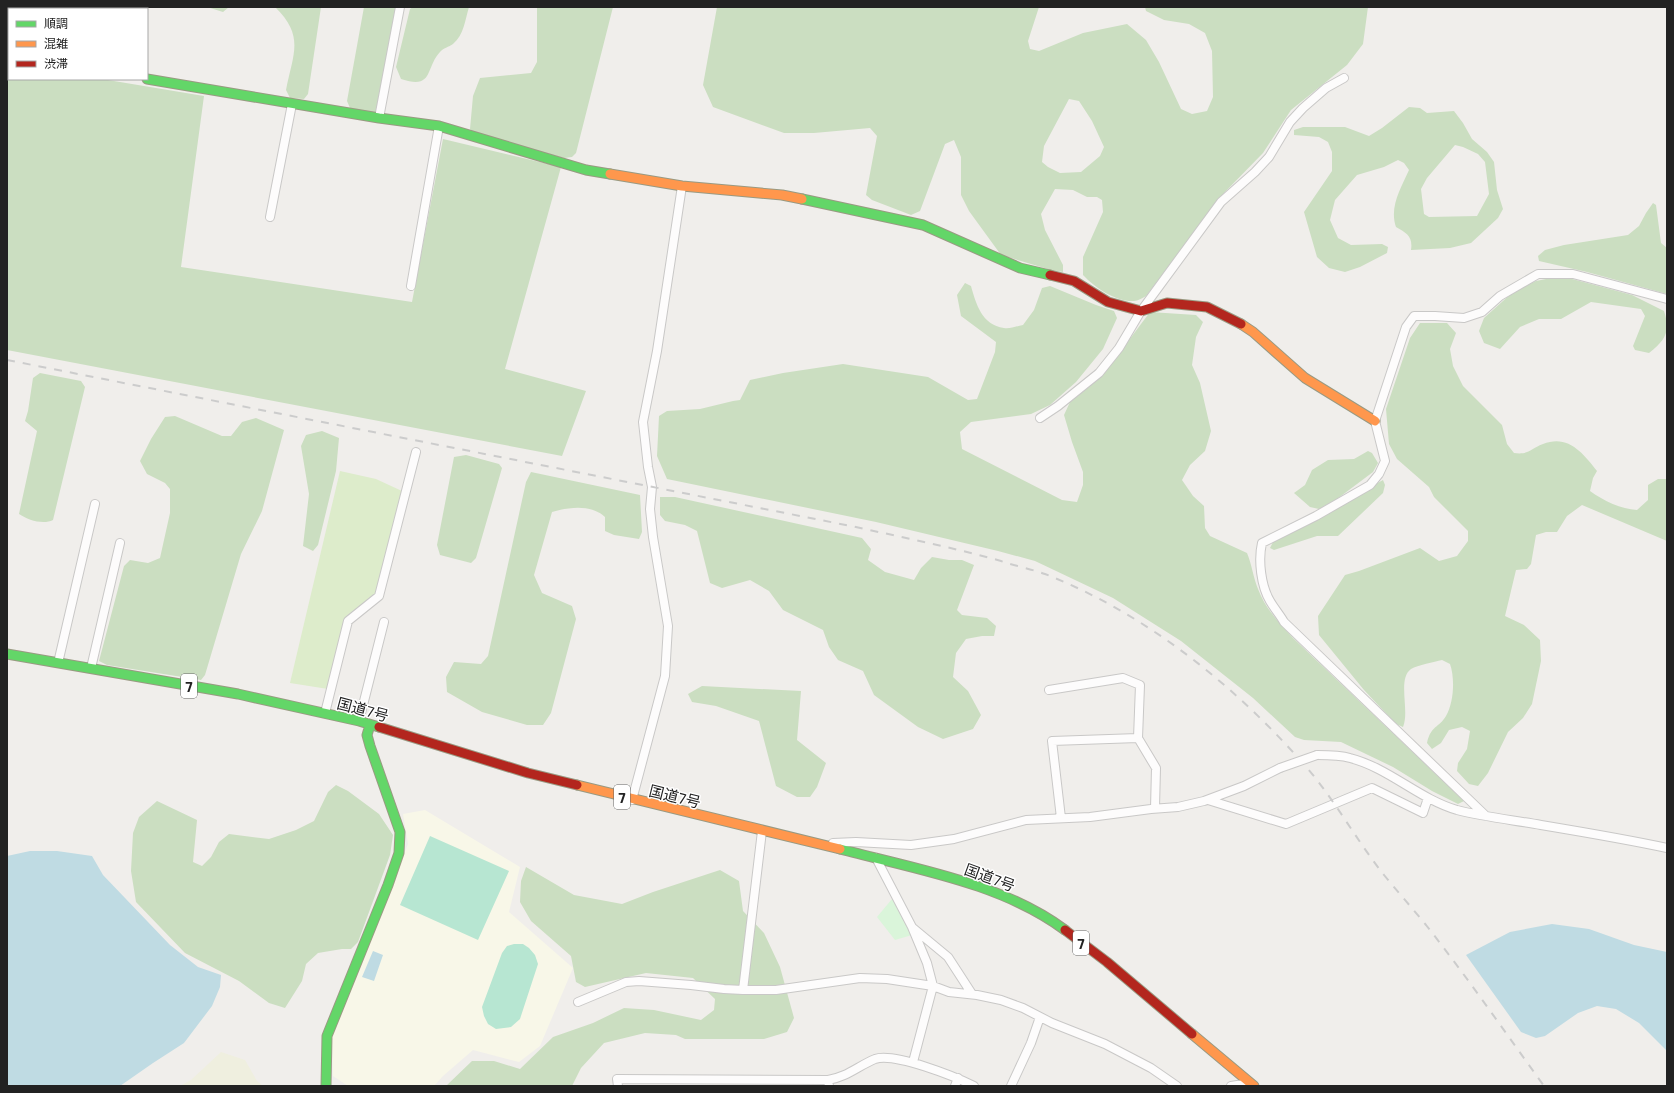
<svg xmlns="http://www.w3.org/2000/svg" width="1674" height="1093" viewBox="0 0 1674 1093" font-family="'Exo 2','Noto Sans JP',sans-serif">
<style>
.education{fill:#f8f7e8}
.farmland{fill:#efefdf}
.grass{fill:#ddeccb}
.forest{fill:#cbdec1;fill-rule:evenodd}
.park{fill:#daf5da}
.pitch{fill:#b7e6d2}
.water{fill:#bfdbe3}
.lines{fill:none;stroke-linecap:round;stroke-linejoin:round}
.street-casing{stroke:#c9c8c7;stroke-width:10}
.fast-casing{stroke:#999a82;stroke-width:11}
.slow-casing{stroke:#999a82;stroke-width:11}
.jam-casing{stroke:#999a82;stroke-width:11}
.street{stroke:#fdfcfc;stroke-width:8}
.fast{stroke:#63d668;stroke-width:9}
.slow{stroke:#ff974d;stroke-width:9}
.jam{stroke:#b3261e;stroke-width:9}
.rail{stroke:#ccc;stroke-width:2;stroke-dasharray:8 8;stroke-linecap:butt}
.street-bridge-casing{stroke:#c9c8c7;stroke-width:10;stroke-linecap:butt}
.street-bridge{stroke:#fdfcfc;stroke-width:8}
.labels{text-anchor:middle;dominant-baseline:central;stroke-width:3;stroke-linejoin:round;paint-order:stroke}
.shield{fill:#fff;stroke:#646464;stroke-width:1}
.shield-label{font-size:14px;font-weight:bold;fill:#222}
.street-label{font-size:15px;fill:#222;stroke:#fff}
</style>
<rect width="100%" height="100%" fill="#f0eeeb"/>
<path class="education" d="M425,810L520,867L509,912L573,968L540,1046L519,1062L473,1050L443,1076L434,1086H348L333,1076L332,1035L408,844L403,814Z"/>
<path class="farmland" d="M221,1052L245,1060L257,1081L263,1086H180L191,1080Z"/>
<path class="grass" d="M340,471L376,479L402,491L377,593L346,617L328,689L290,683Z"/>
<path class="forest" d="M207,7H229L223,12Z
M275,7H321L308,94L304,99L290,98L286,90C293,54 305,36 275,7Z
M364,7H398L377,111L373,113L350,108L347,101Z
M413,7H469C465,20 464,35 453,44C449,47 443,48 440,52C425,68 434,90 401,79L396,67L410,9Z
M537,7H613L576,153L572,157L564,158L473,133L470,129L473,96L480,78L531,73L537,62Z
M717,7H1039L1028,41L1030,49L1039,51L1083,33L1127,24L1146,40L1159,62L1181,109L1192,114L1207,111L1213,97L1212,51L1205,33L1189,24L1164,20L1146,11L1145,7H1368L1363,44L1347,65L1291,110L1263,153L1224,193L1146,296C1142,298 1138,301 1134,301C1116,302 1095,288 1083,275V257L1103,212L1102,200L1097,197H1087L1073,190L1055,189L1041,214L1045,230L1063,265V272L1051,270L1001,255L969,211L961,195V157L954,140L945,144L920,211L911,215L872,200L866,195L877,136L870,128L814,133H784L713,107L703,85ZM1069,99L1079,101L1092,121L1104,147L1100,156L1081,172L1060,173L1048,167L1042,162L1044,146Z
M7,63H9V79H102L204,96L181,267L412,302L443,139L561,167L505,369L586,391L562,456L7,350Z
M1409,107L1420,108L1427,113L1454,111L1463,123L1472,139L1487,152L1494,162L1497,190L1503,209L1498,218L1471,243L1450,248L1411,250C1413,237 1407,233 1396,227C1389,207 1401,188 1409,170L1404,163L1398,160L1384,167L1357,175L1335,200L1330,220L1338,238L1351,245L1382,244L1388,247L1387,253L1360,267L1345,272L1329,268L1317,257L1304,212L1332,171V152L1328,142L1319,137L1294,135V130L1303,127H1345L1369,136L1382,128ZM1455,145L1463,147L1478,154L1485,162L1489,194L1477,216L1429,217L1424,214L1421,189L1427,178Z
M1653,203L1656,205L1661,243L1667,248V294L1587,272L1539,261L1538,256L1545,250L1564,245L1628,235L1639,226L1646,213Z
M1561,276L1632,295L1664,311C1671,332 1665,340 1649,353L1635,350L1633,346L1645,316L1641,309L1591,302L1561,319H1539L1520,327L1500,349L1484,343L1479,331L1484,318L1513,292L1536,281Z
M965,283L971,286C976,304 982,325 1004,328C1010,329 1017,326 1023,325L1034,310L1042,288L1050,286L1096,305L1114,311L1117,318L1103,349L1076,382L1050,405L1031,414L971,422L960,432L962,449L1062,500L1077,502L1083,485V472L1072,442L1064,415L1070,402L1102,376L1150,312L1196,315L1203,322L1196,337L1192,365L1200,383L1211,431L1205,451L1190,465L1182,480L1193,496L1204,506L1205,528L1210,536L1247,553C1252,565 1253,577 1258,589C1265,608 1279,623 1293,638L1464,801L1458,804L1432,791L1393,767L1341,742L1304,740L1295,737L1253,698L1181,641L1113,598L1035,561L998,551L876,522L667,479L657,456L659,416L667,411L700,409L733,401L740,400L750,380L783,373L843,364L928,377L968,400L977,399L995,352L996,342L961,316L957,295Z
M1420,323H1447L1456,333L1450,349L1453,366L1463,386L1502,425L1507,444L1514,453C1529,455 1530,449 1543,444C1568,434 1583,453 1597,471L1593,478L1590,491C1604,501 1621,509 1637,510L1648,500V485L1658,479H1667V541L1582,505L1567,516L1557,532H1546L1536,535L1531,564L1527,569L1516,570L1505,616L1524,625L1540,640L1541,661L1532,704L1523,718L1508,732L1488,773L1478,786L1469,784L1457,771L1458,763L1467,749L1470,731L1462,727L1449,730L1441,743L1432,749L1427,743C1431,725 1439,728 1446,716C1454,702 1455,678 1450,664L1442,660C1434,662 1418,665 1411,669C1397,679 1410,711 1403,727L1396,724L1364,690L1319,635L1318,616L1345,575L1359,571L1420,548L1439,561L1457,556L1468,541V531L1434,497L1429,487L1397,459L1389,444L1386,409L1410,338Z
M40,373L81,381L85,387L53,520C43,525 28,520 19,514L37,431L25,421L28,411L33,378Z
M175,416L222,436H231L242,422L256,418L284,430L262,511L241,554L205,675L201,680L107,665L99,661L124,566L130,560L148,563L160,558L170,513V489L165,483L147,474L140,461L151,439L165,417Z
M322,431L339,438L336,471L318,545L313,551L303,546L309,494L301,446L306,435Z
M1368,451L1372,453L1378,463L1373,472L1337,499L1319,509L1310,507L1294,493L1305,485L1312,470L1328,460L1354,459Z
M466,455L499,464L502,468L476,558L471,563L440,555L437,545L454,457Z
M531,472L640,495L642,532L639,539L614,535L605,531V517C591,504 569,507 552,512L534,575L542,593L572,606L576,619L551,713L543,725H527L482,712L447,692L446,677L454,662L481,664L488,656L526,482Z
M1383,480L1385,485L1383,493L1338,536H1317L1274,550L1270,548L1274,540Z
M660,497H675L862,538L871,549L868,560L885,572L914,580L921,568L932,557L949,560H962L974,565L957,610L962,615L987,618L996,626L994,636H982L966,639L956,653L953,677L968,691L981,715L973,729L943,739L918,727L874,695L863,671L838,660L829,647L823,630L783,610L769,591L750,580L722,588L710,583L697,531L685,525L665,521L660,515Z
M702,686L801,691L797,740L826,763L817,787L810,797H797L776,786L759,721L716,706L692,702L688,694Z
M336,785L348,791L379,814L393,835L390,855L358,942L351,949H342L318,953L306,964L302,981L285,1008L269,1003L239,981L185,953L136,902L131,871L133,833L139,817L157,801L197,820L193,862L202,866L211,857L219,842L229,834L269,839L296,830L314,821L328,792Z
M526,867L574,895L622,904L653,892L720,870L739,881L743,911L764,933L780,967L794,1018L787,1032L764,1039H685L676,1035L645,1033L604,1043L581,1068L572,1086H446L472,1061H494L520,1069L553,1037L593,1023L624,1008L654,1010L701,1020L714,1010L715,999L693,978L646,973L585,987L576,982L571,956L531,921L520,902L521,881Z"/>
<path class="park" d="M892,899L912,935L895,940L877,917Z"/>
<path class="pitch" d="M430,836L509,871L478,940L400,905Z
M514,944H523L529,948L535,955L538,964L520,1019L511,1027L496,1029L488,1024L484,1016L482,1007L502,953L507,946Z"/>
<path class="water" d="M30,851H57L92,856L103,875L170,945L198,967L221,975L220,987L212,1006L184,1043L153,1063L120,1086H7V856Z
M1552,924L1589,929L1634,945L1667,952V1051L1639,1023L1616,1009L1597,1006L1578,1013L1545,1036L1536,1038L1521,1032L1466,955L1510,932Z
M373,951L383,955L374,981L362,977Z"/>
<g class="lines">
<defs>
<path id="street" d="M14,9V7
M7,47L9,36
M7,55H9
M379,118L400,7
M270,217L292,104
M411,286L439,126
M1040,418L1058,406L1099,373L1119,348L1141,311L1221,202L1255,172L1269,157L1290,122L1303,108L1326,88L1344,78
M58,663L95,504
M91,668L120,543
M1049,690L1123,678L1140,685L1138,738L1156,768L1155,808
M325,713L348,621L379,596L416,452
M359,721L384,622
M1317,755C1328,755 1340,755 1350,758C1389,768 1419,799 1457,810C1485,817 1513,820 1541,825C1583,832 1625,839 1667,848
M632,800L665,676L668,626L653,537L650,509L652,487L648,467L643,422L657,351L682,186
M1208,800L1286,824L1372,788L1423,813L1428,798
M1486,816L1284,622C1280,615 1274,608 1270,601C1261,586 1258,560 1262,543L1316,516L1370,485L1379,474L1385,461L1375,421L1406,327L1414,316H1435L1464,318L1482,312L1500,296L1538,274H1573L1667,299
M1061,818L1052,741L1138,738
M833,843L856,842L911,845L954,839L1026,820L1090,817L1151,809L1178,807L1204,801L1244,786L1280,768
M876,858L912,927L927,963L933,986L913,1062
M913,928L948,957L972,994
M743,990L762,831
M578,1002L626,982L639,981L691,985L724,989L743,990H776L860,978L887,979L933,986L949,992L977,995L1001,1000L1023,1008L1052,1023L1105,1044L1151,1068L1177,1086
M618,1086L617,1079L828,1080
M829,1086L828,1080C847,1077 858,1066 875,1059C894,1052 956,1077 974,1086
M955,1086L958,1078
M1011,1086L1031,1043L1040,1017
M1231,1086L1250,1083"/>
<path id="fast" d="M147,79L379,118L439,126L586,170L610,174
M802,199L923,225L1020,268L1050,275
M7,654L238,694L359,721L379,727
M840,849C915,869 1002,883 1065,930
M326,1086L327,1036L388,885L399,853L400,832L370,746L367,735L370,725"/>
<path id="slow" d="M610,174L682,186L782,195L802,199
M1241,324L1253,332L1305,378L1375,421
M577,785L840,849
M1192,1034L1254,1086"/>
<path id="jam" d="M1050,275L1074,281L1108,302L1141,311L1167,303L1207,307L1241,324
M379,727L528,773L577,785
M1065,930L1107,962L1192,1034"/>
</defs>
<use href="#street" class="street-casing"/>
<use href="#fast" class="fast-casing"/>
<use href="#slow" class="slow-casing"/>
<use href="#jam" class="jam-casing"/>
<use href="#street" class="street"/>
<use href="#fast" class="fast"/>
<use href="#slow" class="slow"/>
<use href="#jam" class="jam"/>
<path class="rail" d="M7,360L851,526C901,537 951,547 1001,561C1015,566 1031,569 1045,574C1147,614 1237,687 1308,769C1336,802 1357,841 1384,875C1398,892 1412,908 1426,925C1467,977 1505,1032 1544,1086"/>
<defs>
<path id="street-bridge" d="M1280,768L1317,755"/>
</defs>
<use href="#street-bridge" class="street-bridge-casing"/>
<use href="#street-bridge" class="street-bridge"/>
</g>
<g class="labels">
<g class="shield">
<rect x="181" y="674" width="16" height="24" rx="3"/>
<rect x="614" y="785" width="16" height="24" rx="3"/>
<rect x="1073" y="931" width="16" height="24" rx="3"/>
</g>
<g class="shield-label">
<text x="189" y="686">7</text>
<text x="622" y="797">7</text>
<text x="1081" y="943">7</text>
</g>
<g class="street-label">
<text transform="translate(363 709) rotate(15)">国道7号</text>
<text transform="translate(675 796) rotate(14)">国道7号</text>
<text transform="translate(990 877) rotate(20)">国道7号</text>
</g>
</g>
<rect width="1674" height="1093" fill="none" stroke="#222222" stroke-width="16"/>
<rect x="8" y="8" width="140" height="72" fill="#ffffff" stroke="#a7a7a7"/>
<rect x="16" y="21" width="20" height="6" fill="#63d668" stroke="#a7a7a7"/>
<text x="44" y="28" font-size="12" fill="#222222">順調</text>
<rect x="16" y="41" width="20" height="6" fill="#ff974d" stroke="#a7a7a7"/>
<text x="44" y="48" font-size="12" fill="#222222">混雑</text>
<rect x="16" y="61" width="20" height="6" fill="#b3261e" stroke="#a7a7a7"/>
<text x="44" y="68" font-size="12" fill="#222222">渋滞</text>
</svg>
